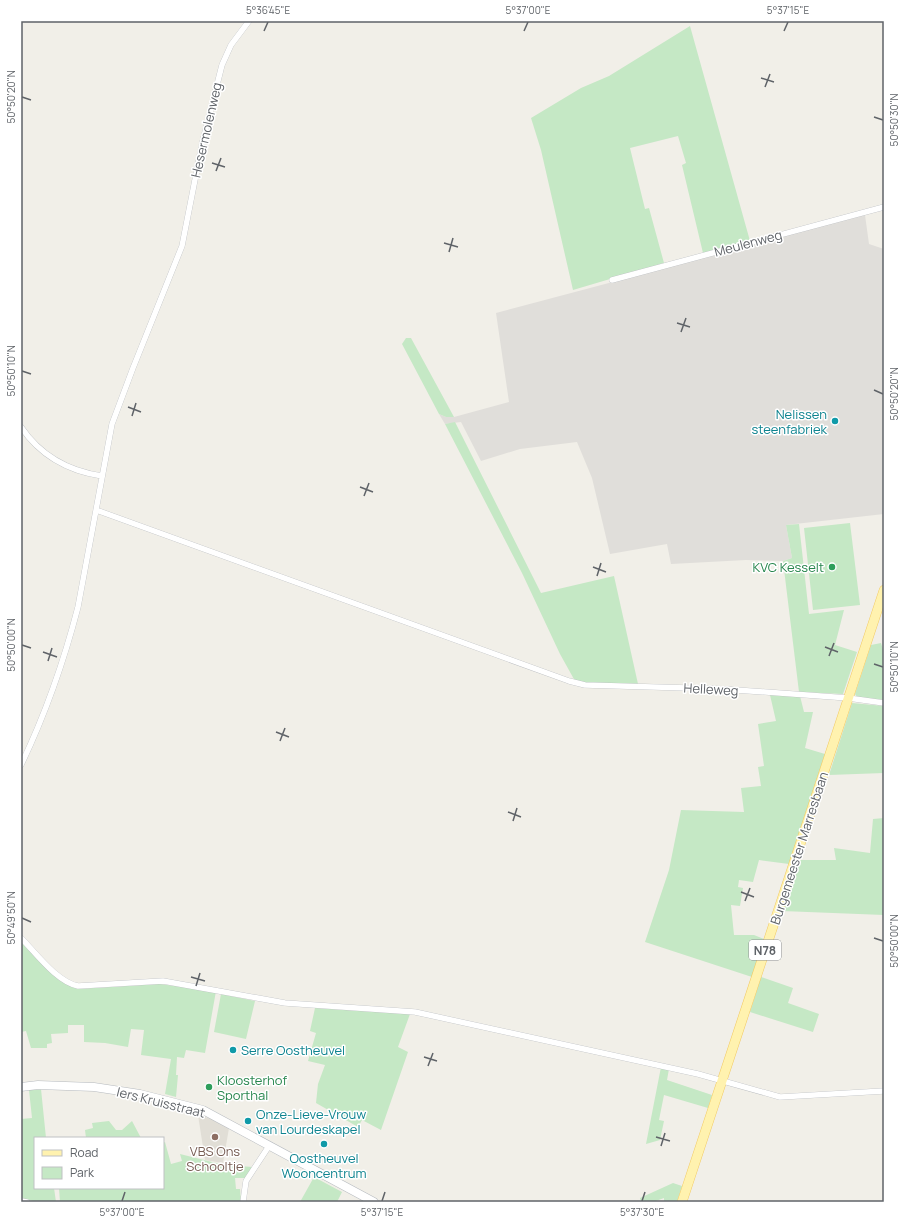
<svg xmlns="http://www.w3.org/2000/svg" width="905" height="1223" viewBox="0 0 905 1223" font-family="Manrope,sans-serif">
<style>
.industrial{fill:#e0deda}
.education{fill:#e1ded6}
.green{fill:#c5e8c5}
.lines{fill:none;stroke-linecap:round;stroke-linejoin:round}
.street-casing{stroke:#b5b8bc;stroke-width:6}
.secondary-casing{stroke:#b6babf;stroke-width:9}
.primary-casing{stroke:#f2c960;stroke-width:10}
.street{stroke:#fff;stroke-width:5.5}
.secondary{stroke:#fff;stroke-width:8}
.primary{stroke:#fff2af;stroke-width:9}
.ticks{fill:none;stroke:#5f6368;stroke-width:1.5}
.culture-dot{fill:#0f9aa8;stroke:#fff;stroke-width:1.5}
.leisure-dot{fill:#2e9e5b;stroke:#fff;stroke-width:1.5}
.education-dot{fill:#8d6e63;stroke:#fff;stroke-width:1.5}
.labels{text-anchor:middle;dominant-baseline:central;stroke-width:3;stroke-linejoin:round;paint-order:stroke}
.shield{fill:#fff;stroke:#8f9295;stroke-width:1}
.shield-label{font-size:12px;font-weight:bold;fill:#5f6368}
.street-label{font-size:13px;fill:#5f6368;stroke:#fff}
.culture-label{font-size:13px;fill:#0d838f;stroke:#fff;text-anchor:start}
.leisure-label{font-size:13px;fill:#27864d;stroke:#fff;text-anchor:end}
.education-label{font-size:13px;fill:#785e54;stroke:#fff}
.neatline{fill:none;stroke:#5f6368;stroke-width:1.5}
.ticks-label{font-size:10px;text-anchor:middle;fill:#5f6368}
</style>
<rect width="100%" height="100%" fill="#f1efe8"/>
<path class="industrial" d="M865,215L869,244L884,249V514L786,525L792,558L783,561L746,560L671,564L667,544L610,554L592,478L577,442L520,449L481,461L461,422L445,424L439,414L446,417H454L509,402L496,313Z"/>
<path class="education" d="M198,1115L212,1119L229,1128L223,1163L205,1160Z"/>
<path class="green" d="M690,26L750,241L703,253L682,165L686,163L678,136L630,148L645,209L649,208L664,263L573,290L541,150L531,118L581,88L609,76Z
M406,338H411L454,417H446L439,414L402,344Z
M455,422L541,593L614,576L638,684H594L575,681L560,654L522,573L445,424Z
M850,523L860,605L813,610L804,528Z
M799,524L809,614L844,610L835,645L857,652L843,694L799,692L783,561L792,558L786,525Z
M881,643L884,653V700L857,697L855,694L871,645Z
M770,695L800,696L804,712H813L805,748L825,754L789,864L759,860L753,882L739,880L738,887L743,888L740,906L731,905L734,935H754L764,939L752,977L645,942L669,870L681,810L744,812L741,788L761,786L758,767L764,766L758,724L776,721Z
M852,703L884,706V773L829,775Z
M884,818V915L782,911L800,860H836L834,848L870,853L873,819Z
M21,941L63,982L78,989L159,984L216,991L205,1053L186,1050L184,1058L177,1057L176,1075H178L176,1097L165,1094L171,1059L141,1055L144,1030L131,1029L128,1047L105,1043L84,1042V1025H68V1033L51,1034L52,1043L47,1044V1048H31L26,1031L21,1032Z
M761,977L793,988L788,1003L819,1014L813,1032L750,1012Z
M221,994L255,1001L246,1039L214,1032Z
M315,1008L410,1014L398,1047L408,1052L381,1130L362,1120L358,1127L316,1103L318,1084L325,1065L308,1061L316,1033L310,1031Z
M661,1067L669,1069L667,1080L712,1095L708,1108L664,1095L659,1120L664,1121L660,1140L646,1144Z
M41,1089L46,1138H35V1188H54L56,1202H37L21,1198V1119L32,1118L29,1090Z
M109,1121L116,1130H122L132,1121L141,1138H86L85,1130L93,1128L92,1123Z
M165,1142L171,1164L182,1161L180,1154L224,1165L253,1167L246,1178H235L236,1189H240L241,1202H60L59,1188H163V1143Z
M314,1177L342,1192L337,1202H300Z
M673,1183L682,1186L677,1202H664V1198L653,1202H641L640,1198Z"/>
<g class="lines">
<defs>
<path id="street" d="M612,280L884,207
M21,427C40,455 68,471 102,476
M96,510L569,681L585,685L722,689L848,698L884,703
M21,765C45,715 64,661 78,607L112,424L133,368L182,246L202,144L222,65L231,45L249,21
M21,938C36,953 57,982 78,986L163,981L285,1003L415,1012L698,1074L780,1097L884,1091
M21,1201L27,1202
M243,1202L246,1181L269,1146"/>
<path id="secondary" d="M21,1087L38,1085L94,1087L140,1094L203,1110L374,1202"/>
<path id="primary" d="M682,1202L884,590"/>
</defs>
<use href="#street" class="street-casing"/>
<use href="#secondary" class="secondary-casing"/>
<use href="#primary" class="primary-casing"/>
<use href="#street" class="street"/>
<use href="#secondary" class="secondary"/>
<use href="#primary" class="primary"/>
</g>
<path class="ticks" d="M264,31L268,22M524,31L528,22M784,31L788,22M761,78L774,82M765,87L770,74M22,97L31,100M874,117L883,120M212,163L225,167M216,171L221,158M444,243L458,247M449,252L453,238M677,323L690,327M681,332L686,318M22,371L31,374M874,390L883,394M128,407L141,412M132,416L136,403M360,487L373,492M364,496L369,483M593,567L606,572M597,576L601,563M22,645L31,648M825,647L838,652M43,652L57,657M829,656L834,643M48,661L52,648M874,664L883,667M276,732L289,737M280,741L285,728M508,812L521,817M513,821L517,808M741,892L754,897M745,901L750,888M22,918L31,922M874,938L883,941M191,977L205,981M196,986L200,973M424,1057L437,1061M428,1066L433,1053M656,1137L670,1141M661,1146L665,1133M122,1201L125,1192M382,1201L385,1192M642,1201L645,1192"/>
<g class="culture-dot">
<circle cx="835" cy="421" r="4"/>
<circle cx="233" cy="1050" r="4"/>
<circle cx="248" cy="1121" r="4"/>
<circle cx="324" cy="1144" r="4"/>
</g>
<g class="leisure-dot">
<circle cx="832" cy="567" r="4"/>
<circle cx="209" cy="1087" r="4"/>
</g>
<circle class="education-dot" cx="215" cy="1137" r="4"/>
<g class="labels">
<rect class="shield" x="749" y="940" width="32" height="20" rx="3"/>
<g class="shield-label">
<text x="765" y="950">N78</text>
</g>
<g class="street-label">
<text transform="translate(206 130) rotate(-77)">Hesermolenweg</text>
<text transform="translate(748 243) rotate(-15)">Meulenweg</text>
<text transform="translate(711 689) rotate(3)">Helleweg</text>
<text transform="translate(799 848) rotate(-72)">Burgemeester Marresbaan</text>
<text transform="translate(161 1102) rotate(14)">Iers Kruisstraat</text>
</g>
<g class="culture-label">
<text x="827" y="414" text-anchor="end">Nelissen<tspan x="827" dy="15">steenfabriek</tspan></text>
<text x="241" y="1050">Serre Oostheuvel</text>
<text x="256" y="1114">Onze-Lieve-Vrouw<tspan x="256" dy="15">van Lourdeskapel</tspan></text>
<text x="324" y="1158" text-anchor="middle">Oostheuvel<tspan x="324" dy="15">Wooncentrum</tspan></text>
</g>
<g class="leisure-label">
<text x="824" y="567">KVC Kesselt</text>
<text x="217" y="1080" text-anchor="start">Kloosterhof<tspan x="217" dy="15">Sporthal</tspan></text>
</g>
<g class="education-label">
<text x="215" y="1151">VBS Ons<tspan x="215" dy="15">Schooltje</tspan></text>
</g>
</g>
<rect width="905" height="1223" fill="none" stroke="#ffffff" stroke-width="44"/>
<rect x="34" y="1137" width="130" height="52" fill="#ffffff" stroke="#bfc1c3"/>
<rect x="42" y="1150" width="20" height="6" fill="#fff2af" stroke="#bfc1c3"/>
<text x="70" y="1157" font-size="12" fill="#5f6368">Road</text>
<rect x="42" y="1167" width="20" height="12" fill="#c5e8c5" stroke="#bfc1c3"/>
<text x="70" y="1177" font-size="12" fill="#5f6368">Park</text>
<rect x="22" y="22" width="861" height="1179" class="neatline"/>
<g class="ticks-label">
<text x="268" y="14">5°36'45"E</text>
<text x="528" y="14">5°37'00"E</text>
<text x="788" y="14">5°37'15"E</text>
<text transform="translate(11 97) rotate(-90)" y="4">50°50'20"N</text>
<text transform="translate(894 120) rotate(-90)" y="4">50°50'30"N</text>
<text transform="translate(11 371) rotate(-90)" y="4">50°50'10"N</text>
<text transform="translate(894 394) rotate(-90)" y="4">50°50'20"N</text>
<text transform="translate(11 645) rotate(-90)" y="4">50°50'00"N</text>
<text transform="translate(894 667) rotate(-90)" y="4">50°50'10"N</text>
<text transform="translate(11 918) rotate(-90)" y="4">50°49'50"N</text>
<text transform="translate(894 941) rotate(-90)" y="4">50°50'00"N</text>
<text x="122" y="1216">5°37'00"E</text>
<text x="382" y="1216">5°37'15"E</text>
<text x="642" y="1216">5°37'30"E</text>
</g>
</svg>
